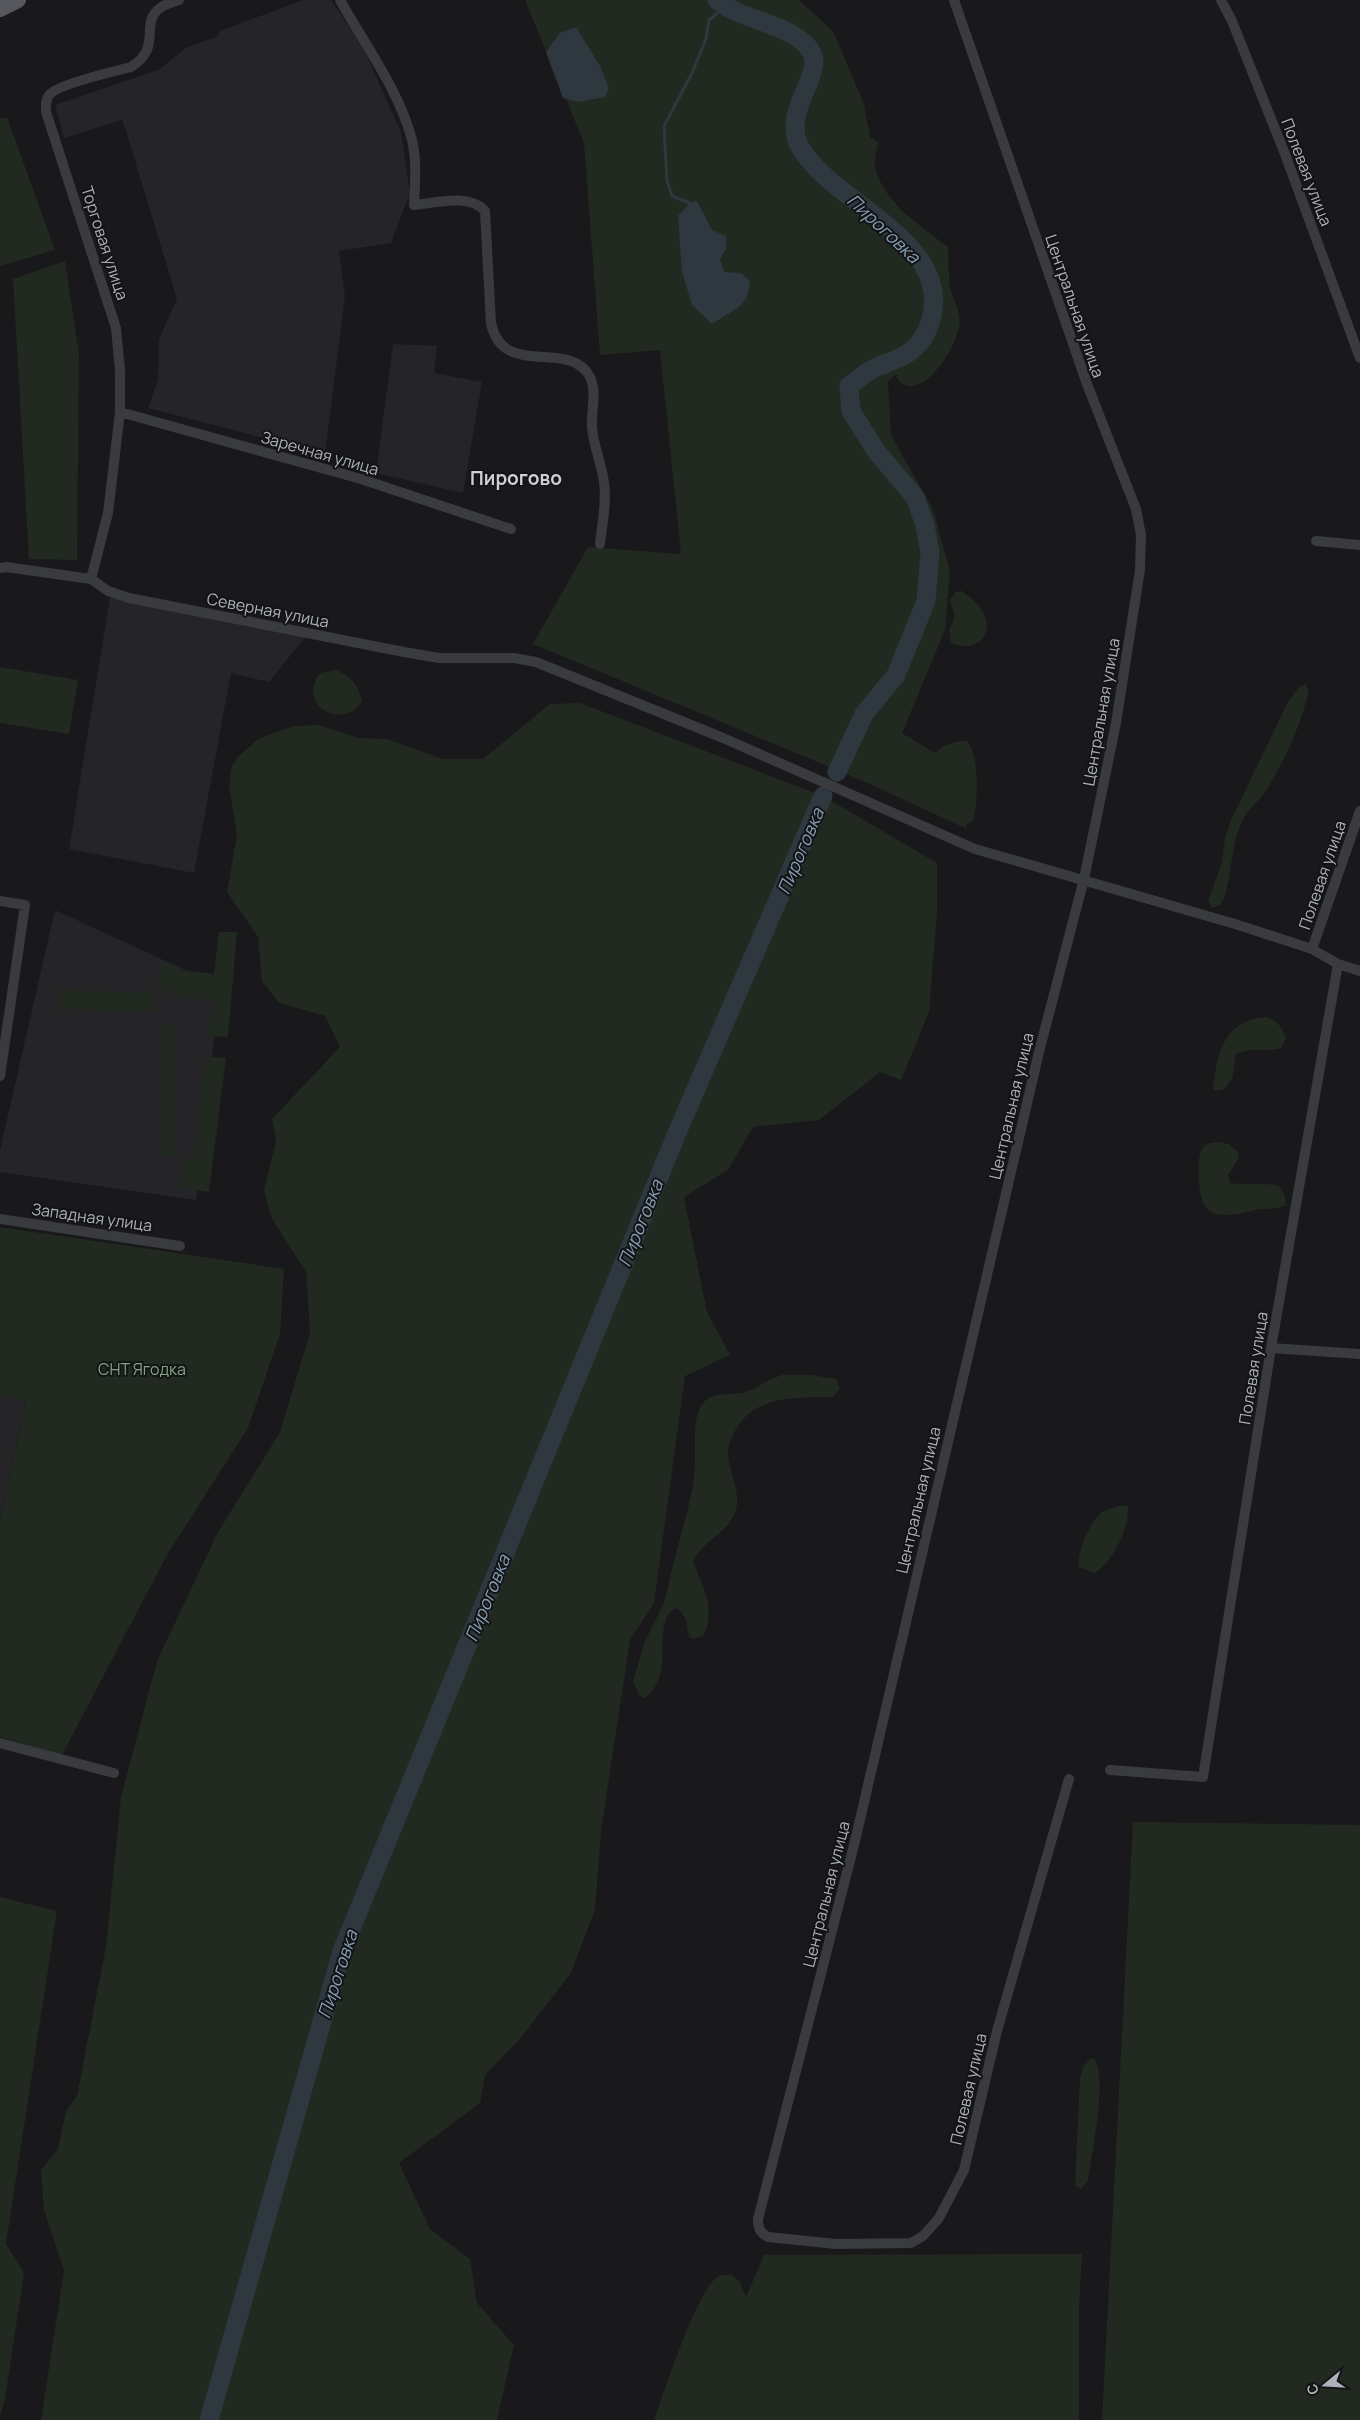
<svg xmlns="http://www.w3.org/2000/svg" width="1360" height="2420" viewBox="0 0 1360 2420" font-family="Manrope,sans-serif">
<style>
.built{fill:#252528}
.green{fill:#212921}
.water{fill:#2f383e}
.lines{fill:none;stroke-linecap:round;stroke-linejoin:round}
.stream{stroke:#2f383e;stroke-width:3}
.river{stroke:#2f383e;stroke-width:19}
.minor{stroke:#3a3b3f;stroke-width:10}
.primary{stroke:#56585e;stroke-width:16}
.labels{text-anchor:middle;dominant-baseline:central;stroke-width:4;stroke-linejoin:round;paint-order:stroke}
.street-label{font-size:16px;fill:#acb1ba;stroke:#141416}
.park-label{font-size:16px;fill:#84a484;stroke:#141416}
.water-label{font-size:18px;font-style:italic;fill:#859fb3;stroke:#141416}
.quarter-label{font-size:19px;font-weight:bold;fill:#cccfd6;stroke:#141416}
</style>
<rect width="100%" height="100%" fill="#19191b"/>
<path class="built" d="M303,0H331L363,47L401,132L410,193L391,243L339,251L345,296L325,454L148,408L158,379L159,339L177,299L126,131L122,120L64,138L55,105L158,70L186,48L218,36L220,31Z
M393,344L437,346L434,373L482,382L463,493L376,473Z
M111,591L307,635L269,682L231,673L194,873L69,849Z
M55,910L220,986L196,1200L0,1172V1150Z
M0,1395L26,1400L0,1521Z"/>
<path class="green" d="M525,0H799L833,31L864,104L870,137L878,142C877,150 874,158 875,165C880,200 922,227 948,247C949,259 948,274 950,286C953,300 962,313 959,327C956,346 931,388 909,386C902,385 898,381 896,374L888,382L891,435L933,509L950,572L945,630L902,733L935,753C944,744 954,741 967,741C980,754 978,805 973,821L966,825L967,829L861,780L533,644L588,547L681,554L660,350L600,355L584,143Z
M7,117L55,250L0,266V119Z
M65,261L79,354L77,560L29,559L13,279Z
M962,591C970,597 979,604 984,614C994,637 974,653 951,643L949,631L955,616L950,599L956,592Z
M0,667L78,680L69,734L0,723Z
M336,670C352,676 358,685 362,701C345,731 295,707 320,673Z
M1305,684L1309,690C1301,725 1286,758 1267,789C1260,801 1248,808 1242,821C1231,845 1232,872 1225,896L1220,905L1212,908L1208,901L1222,863L1225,838L1231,820L1288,702L1298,688Z
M580,703L823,796L937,863V911L929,1012L901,1080L880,1072L819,1120L753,1127L728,1170L684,1197L707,1312L730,1355L685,1376L654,1603L630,1640L601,1831L595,1910L571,1973L520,2039L485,2075L480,2103L399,2163L430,2229L470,2259L477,2303L514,2345L497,2420H41L64,2270L44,2210L41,2170L58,2149L66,2111L77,2096L106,1946L121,1797L157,1661L218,1532L280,1432L310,1333L306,1272L271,1217L264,1190L276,1141L272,1119L340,1047L325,1016L279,1003L262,981L258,937L227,892L237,835L229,785L232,766L238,757L258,739L293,726L318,725L359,738L387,739L443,759H483L550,704Z
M219,932H237L228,1037L208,1036L213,1000L178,998L156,985L165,962L182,970L214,974Z
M61,990L155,993L154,1012L60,1009Z
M1266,1017C1278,1021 1282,1027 1286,1038L1281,1048C1266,1053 1250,1047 1236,1054L1232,1079L1225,1089L1213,1091C1216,1055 1223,1020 1266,1017Z
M160,1024H174L175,1155H161Z
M206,1056L226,1058L209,1192L179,1188L183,1159L193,1160Z
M1219,1142L1229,1144L1238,1152L1239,1158L1228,1175L1230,1183C1242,1185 1268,1183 1275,1185C1283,1187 1286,1198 1286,1205C1277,1210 1265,1208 1255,1210C1222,1218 1200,1221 1199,1180C1198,1172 1198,1156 1202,1149C1206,1142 1213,1143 1219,1142Z
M0,1227L284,1269L280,1334L248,1428L167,1555L62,1755L0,1737V1521L26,1401L0,1395Z
M782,1375H812L836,1379L840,1388L833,1397C795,1398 752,1394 733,1435C730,1441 727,1449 728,1456C730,1475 742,1494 735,1513C727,1533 701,1542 693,1562C703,1586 716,1609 704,1635L694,1639L689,1637L686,1620L680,1610L675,1608L667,1616C656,1643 673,1676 645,1698L640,1696L633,1682L644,1643L663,1605L668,1589C675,1547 694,1503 695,1462C696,1444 691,1417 704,1402C715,1390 734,1397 748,1391C760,1386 769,1379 782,1375Z
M1119,1506H1128C1129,1529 1114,1560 1095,1573L1079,1567C1076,1553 1091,1518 1104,1511C1108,1509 1114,1508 1119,1506Z
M1133,1822L1360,1825V2420H1102Z
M0,1897L57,1911L6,2244L24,2273L5,2399L0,2416Z
M1091,2058L1096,2060C1106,2089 1092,2149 1088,2181L1081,2189L1076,2186L1075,2181L1080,2079L1083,2067Z
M1082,2254L1079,2308V2420H654C665,2390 695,2295 716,2278C720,2274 726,2275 731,2275L740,2282L746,2297L764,2255Z"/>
<path class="water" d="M576,27L600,66L609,88L605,97L578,102L563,98L546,52L560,33Z
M697,201L712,230L726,236V249L720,259L724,272L741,273L750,281C749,307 733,310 712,324L692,305L682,272L678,216L690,203Z"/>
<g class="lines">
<path class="stream" d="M690,203L672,196L667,181L664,126L692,73L706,39L709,20L720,11V3"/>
<path class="river" d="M717,0C740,21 797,24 812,53C823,76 781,112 800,147C833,204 948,238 932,315C929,330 923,341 912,350C901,360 883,363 871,370C863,374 856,381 849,386L851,411L876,451L915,497L925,525L930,553L926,601L896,675L864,714L837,772
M209,2420L342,1951L679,1128L823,796"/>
<path class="minor" d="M340,0C365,45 399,90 412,140C417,161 415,184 414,205C436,203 469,193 485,211L491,323C502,377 562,342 586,371C599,386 591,408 592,427C593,445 602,464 604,483C607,502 602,525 600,544
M954,0L1087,384L1136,509L1141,535L1140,570L1116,723L1084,879L1039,1052L855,1841L758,2219C758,2228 760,2233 768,2237L836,2244L911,2243L923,2236L939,2218L964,2170L997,2031L1069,1779
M1221,0L1232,21L1285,154L1360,358
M120,412L361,479L511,529
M1316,541L1360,545
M0,568L6,567L91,579L108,591L129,598L404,652L439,658H514L536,662L723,738L975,849L1235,924L1312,949L1338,964L1360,971
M91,579L108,513L120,412V371L116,328L46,112C46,105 45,99 50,94C59,84 115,71 131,67C163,48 139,23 160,8C165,4 173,2 179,0
M0,901L25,905L0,1076
M1312,949L1360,811
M0,1219L180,1246
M1271,1348L1360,1354
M0,1743L114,1773
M1110,1770L1203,1777L1271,1348L1338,964"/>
<path class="primary" d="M0,9L18,0"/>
</g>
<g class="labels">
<g class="street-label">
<text transform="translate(1307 172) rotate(69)">Полевая улица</text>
<text transform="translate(105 243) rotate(72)">Торговая улица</text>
<text transform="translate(1075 306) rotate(71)">Центральная улица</text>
<text transform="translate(320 453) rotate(16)">Заречная улица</text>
<text transform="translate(268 610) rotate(11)">Северная улица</text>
<text transform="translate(1101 712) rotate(-80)">Центральная улица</text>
<text transform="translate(1322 875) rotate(-71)">Полевая улица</text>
<text transform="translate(1011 1106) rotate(-77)">Центральная улица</text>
<text transform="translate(92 1217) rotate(8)">Западная улица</text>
<text transform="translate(1253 1368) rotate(-81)">Полевая улица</text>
<text transform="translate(918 1500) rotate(-77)">Центральная улица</text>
<text transform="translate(826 1894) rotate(-76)">Центральная улица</text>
<text transform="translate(968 2089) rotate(-77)">Полевая улица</text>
</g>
<g class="park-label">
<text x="142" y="1369">СНТ Ягодка</text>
</g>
<g class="water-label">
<text transform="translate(884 228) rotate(43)">Пироговка</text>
<text transform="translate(800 851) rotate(-67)">Пироговка</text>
<text transform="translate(640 1223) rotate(-68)">Пироговка</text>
<text transform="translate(487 1598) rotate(-68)">Пироговка</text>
<text transform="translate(337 1974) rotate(-72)">Пироговка</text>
</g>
<g class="quarter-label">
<text x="516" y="478">Пирогово</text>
</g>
</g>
<g transform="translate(1325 2385) rotate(252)" stroke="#141416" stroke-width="4" paint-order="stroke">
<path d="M0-4L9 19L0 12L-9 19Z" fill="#acb1ba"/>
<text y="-8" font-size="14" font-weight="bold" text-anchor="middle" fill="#acb1ba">С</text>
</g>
</svg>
